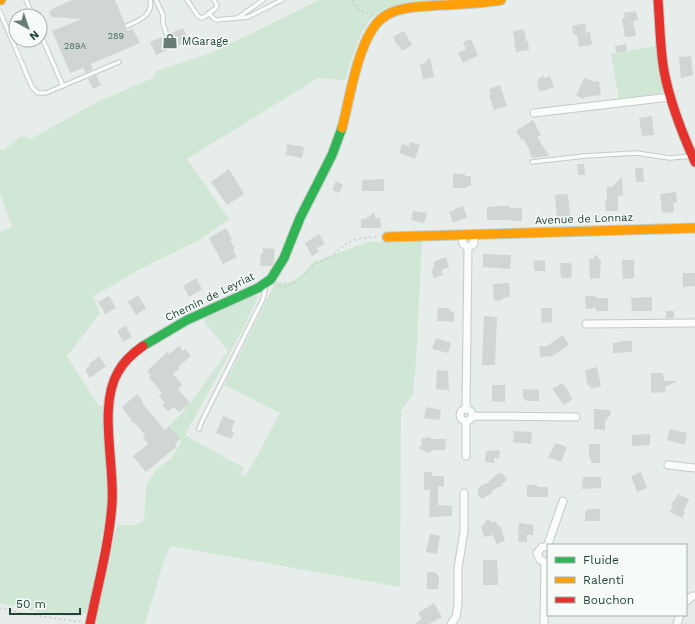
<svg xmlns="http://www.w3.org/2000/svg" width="695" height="624" viewBox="0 0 695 624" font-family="'Work Sans',sans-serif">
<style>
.green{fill:#d0e7d5}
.building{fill:#cfd6d3}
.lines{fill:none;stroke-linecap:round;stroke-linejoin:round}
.lane-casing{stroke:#c4cac7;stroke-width:5.5}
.street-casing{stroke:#c4cac7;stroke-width:9}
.fast-casing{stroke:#c2cbc7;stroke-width:11}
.slow-casing{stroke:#c2cbc7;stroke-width:11}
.jam-casing{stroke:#c2cbc7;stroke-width:11}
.path{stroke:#c6cecb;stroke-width:1.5;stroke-dasharray:2 3;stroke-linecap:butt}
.lane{stroke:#fbfcfc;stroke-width:3.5}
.street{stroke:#fbfcfc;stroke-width:7}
.fast{stroke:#30b455;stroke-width:9}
.slow{stroke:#ff9f0a;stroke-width:9}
.jam{stroke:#e5322d;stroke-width:9}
.labels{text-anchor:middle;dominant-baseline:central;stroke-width:3;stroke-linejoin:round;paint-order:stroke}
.number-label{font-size:9px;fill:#4e685f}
.poi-label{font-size:11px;fill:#224337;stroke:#f6fbf8;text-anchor:start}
.street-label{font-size:11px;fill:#224337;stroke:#f6fbf8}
</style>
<rect width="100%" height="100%" fill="#e7edea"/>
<path class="green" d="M319,0H430C410,1 387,3 372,18C360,29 350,64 345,80L318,78L187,159L229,219L201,239L140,269L93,297L100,313L67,356L99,406H109L112,480L98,558L88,609L83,615C64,620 20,608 0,603V232L12,227L0,193V149L4,150L21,136L31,139L97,102L153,78L156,71L211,53Z
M656,46L663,87L662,92L657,95L619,99L611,54Z
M422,240L416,362L413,394L401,410L400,587L171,546L164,560L145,624H97L95,618L117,525H136L144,520L146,486L156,470L172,457L181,441L169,426C175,421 179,415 185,410L184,408L190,403L228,351L205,323L204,318L254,295L257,296V300L243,329L185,435L244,468L241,475L244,476L250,469L280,413L224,385L276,281L285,283L295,280L303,274L313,262L368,242Z"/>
<path class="building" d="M72,0H115L125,24L124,28L128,31L133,29L140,43L91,64L93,69L86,73L83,68L70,73L52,31L81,19L52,17L50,15L49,12L52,9Z
M636,11L638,20L633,21L636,36L625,37L622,18H625L624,13Z
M585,23L586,33L590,32L592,45L579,47L577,35H574L572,26Z
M183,28L189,41L156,55L150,42L164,36H167L169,34Z
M524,29L526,41H528L529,50L516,52L513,31Z
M404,31L412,45L402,51L399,46L398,47L393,37Z
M471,39L478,55L463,63L458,53L466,49L463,42Z
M626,44L627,51L616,53L615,46Z
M691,56L693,75L681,78L679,57Z
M430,57L434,77L423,79L420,64L425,63Z
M96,75L101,85L93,89L88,79Z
M544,76V78L550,76L554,87L540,92L537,83L539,78Z
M584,78L595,82L599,81L601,95L585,97L584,99L576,96Z
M500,85L507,106L494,110L489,95L491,94L489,89Z
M652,116L654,135L642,136L639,118Z
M533,120L541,135L537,137L549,156L533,158L529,152L530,151L523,139L521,140L516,131Z
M410,142L420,145L415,159L399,153L402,144L409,146Z
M287,144L304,147L302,158L286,155Z
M577,164H584L585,175H578Z
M635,168H643L644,182H636Z
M229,169L244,194L227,205L211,182Z
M453,174H465V176H471V186H467V188H453Z
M622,177L623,195L618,196V211H606L605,200L607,199V187H612Z
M384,179V191H362V180Z
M336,181L343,185L339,193L332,190Z
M676,192L677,202L673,203L674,212L662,213L660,194Z
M568,194L570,217L557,218L555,195Z
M463,206L467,217L453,223L449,212Z
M498,206H510V208H522V221H511L510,220H487V207Z
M413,211L427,213L424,223L411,220Z
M375,212V218H380L381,228H361V219H365Z
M226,228L232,239L230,240L235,249L233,250L237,257L223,264L209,238Z
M319,234L325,244L317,248L319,252L312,256L305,243Z
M263,248L275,249L273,266H260L261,253L263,254Z
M483,254L511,255L510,269L483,267Z
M594,254L601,260L600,274V278L590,279L589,259H594Z
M446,257L449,267L441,270L443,275L434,278L431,270L434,268L433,262Z
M545,260V271H534V261Z
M622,260H634V278L623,279Z
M560,263H570L572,265L571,278H561Z
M683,273H695V286L683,287Z
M196,278L202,289L189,297L183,286Z
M509,283L510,297L502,298L503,300L494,301L493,284Z
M138,295L146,308L136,315L128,302Z
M109,296L116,308L105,314L98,302Z
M585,296H596V298H608V311H596V308L586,309Z
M652,297V311H632L631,298Z
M438,308H449V311L454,312V322L437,321Z
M541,308H552V322L542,323Z
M666,311H674V318H666Z
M484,316L497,317L495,365H482Z
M126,326L132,337L123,342L117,331Z
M563,335L569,345L552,356L540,357L539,346H547Z
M436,338L451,343L448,353L432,349Z
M621,341H632V352L613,353V343L621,342Z
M179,346L183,351L185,349L191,356L178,367L180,368L173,374L182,385L178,389L190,403L179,412L174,407L168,411L162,405L165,403L159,396L162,393L149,377L151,375L147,371L167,352L169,354Z
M99,356L106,366L90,378L85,370L90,366L89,364Z
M597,367L601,386L591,389L590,385L588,386L585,370Z
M437,370L448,371L449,390L436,389Z
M651,373H663L664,381H677L665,387V392L651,393Z
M562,383L570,393L569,394L573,399L564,405L552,389Z
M492,385H505V402L492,401Z
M523,389L539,390V401H527L523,398Z
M137,394L143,401L142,403L165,430L169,426L180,439L175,444L177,446L146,472L133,456L148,444L143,437L145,435L134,422L133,423L122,407Z
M426,407L441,410L440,420L424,418Z
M594,409L609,410L611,412L610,415L605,421V430L594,429Z
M223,416L235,421L231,431L234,433L231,439L216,433Z
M670,429L687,433L685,445L667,440Z
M514,431L532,432L531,444L513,442Z
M650,434V445L632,446V435Z
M428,437L432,439H446L445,450H432L429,453L419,448L422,444L421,439Z
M556,443L567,447L561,462L548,457Z
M589,444H600V463H591V458H589Z
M500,450L499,459L494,458V463L485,462L486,451Z
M424,472H432V476H444V487L438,486V505L452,506V516L429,517L430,490H424Z
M641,472L647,488L637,492L631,476Z
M498,473L503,474L507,480L502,484L501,487H498L491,492V495H488L482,499L478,494V488L484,484H486Z
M583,477H601V488L582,489Z
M527,485H537V487H548V497H527Z
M678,494L689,499L683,511L685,512L682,518L670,512L673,506L671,505L673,501L675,500Z
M588,509H600V521H585V512Z
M487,519L492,522L496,521L498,526L500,525L505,541L496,544L493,535L484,537L481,525H484Z
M519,523L533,525V535H527V542H518Z
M430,534L440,536L437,554L426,552Z
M483,560H497L498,585H483Z
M427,572H435L439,577L438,589H427Z
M434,603L442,617L429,624H414L422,619L418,613Z"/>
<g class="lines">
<defs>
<path id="lane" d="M26,0L33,16
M156,0L163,15V23L166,33
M187,0L198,16L201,18L204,17L216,8L217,5L214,0
M0,12L32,87L38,93H46L119,62
M209,13L213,18L216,20L248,17L282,0
M239,17L263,0
M127,26C138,21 154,15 150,0
M40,33L63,86
M532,162L585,156L636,153L670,158L692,156
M199,429L202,421L263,299L266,285"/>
<path id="street" d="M534,113L670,97
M462,235L463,244L468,247L474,244V235
M586,324L695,323
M460 415a6 6 0 1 1 12 0a6 6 0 1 1-12 0Z
M466,409L468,247
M472,416L576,417
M466,456V421
M668,465L695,468
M547,547L563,501
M548,547H542L537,553L540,560L545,562L548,561
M686,602L692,596H695
M451,624L456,617L458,605V568L464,531V493
M544,624L545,562
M677,624L680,615"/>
<path id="fast" d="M143,346L187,320L258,288L271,279L284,258L300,218L332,155L342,128"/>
<path id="slow" d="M0,0H1
M342,128C350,98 358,39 381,19C390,11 404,8 415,7C444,4 473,5 501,0
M387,237L695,228"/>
<path id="jam" d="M658,0C660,24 660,48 664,71C670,103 682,133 695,162
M90,624C98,584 109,545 112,504C115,465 98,406 118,372C124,361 133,353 143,346"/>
</defs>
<use href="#lane" class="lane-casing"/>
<use href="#street" class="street-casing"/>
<use href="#fast" class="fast-casing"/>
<use href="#slow" class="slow-casing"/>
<use href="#jam" class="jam-casing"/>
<path class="path" d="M353,0L357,9L372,15
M279,286C298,287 301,275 314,265C319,261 325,260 330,257C335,255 338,250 342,247C351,239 366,237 377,237
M0,608L32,615L81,622"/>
<use href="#lane" class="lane"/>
<use href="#street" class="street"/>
<use href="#fast" class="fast"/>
<use href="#slow" class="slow"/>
<use href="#jam" class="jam"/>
</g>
<defs>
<symbol id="shop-bare" viewBox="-9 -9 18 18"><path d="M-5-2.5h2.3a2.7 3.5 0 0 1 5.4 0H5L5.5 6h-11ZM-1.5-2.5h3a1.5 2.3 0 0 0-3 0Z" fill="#677e76" stroke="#f6fbf8" stroke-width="2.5" paint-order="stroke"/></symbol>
</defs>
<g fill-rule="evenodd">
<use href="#shop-bare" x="159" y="30" width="22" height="22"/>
</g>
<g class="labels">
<g class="number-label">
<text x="116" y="36">289</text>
<text x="75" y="46">289A</text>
</g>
<g class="poi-label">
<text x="182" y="41">MGarage</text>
</g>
<g class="street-label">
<text transform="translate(584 219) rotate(-2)">Avenue de Lonnaz</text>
<text transform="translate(210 297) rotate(-26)">Chemin de Leyriat</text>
</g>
</g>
<rect x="547" y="544" width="140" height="72" fill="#f6fbf8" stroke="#a1b1ab"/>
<rect x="555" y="557" width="20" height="6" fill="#30b455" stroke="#a1b1ab"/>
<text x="583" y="564" font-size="12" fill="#224337">Fluide</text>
<rect x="555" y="577" width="20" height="6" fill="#ff9f0a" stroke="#a1b1ab"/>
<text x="583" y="584" font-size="12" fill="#224337">Ralenti</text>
<rect x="555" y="597" width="20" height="6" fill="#e5322d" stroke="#a1b1ab"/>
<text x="583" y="604" font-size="12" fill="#224337">Bouchon</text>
<g transform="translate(28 28) rotate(140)"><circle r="19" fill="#f6fbf8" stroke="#a1b1ab"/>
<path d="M0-3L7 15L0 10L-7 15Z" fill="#677e76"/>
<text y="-6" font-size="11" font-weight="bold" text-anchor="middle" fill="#224337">N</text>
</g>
<path d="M10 608v6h70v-6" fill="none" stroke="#224337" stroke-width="2"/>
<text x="16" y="608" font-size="12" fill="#224337" stroke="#f6fbf8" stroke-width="3" paint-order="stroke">50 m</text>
</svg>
